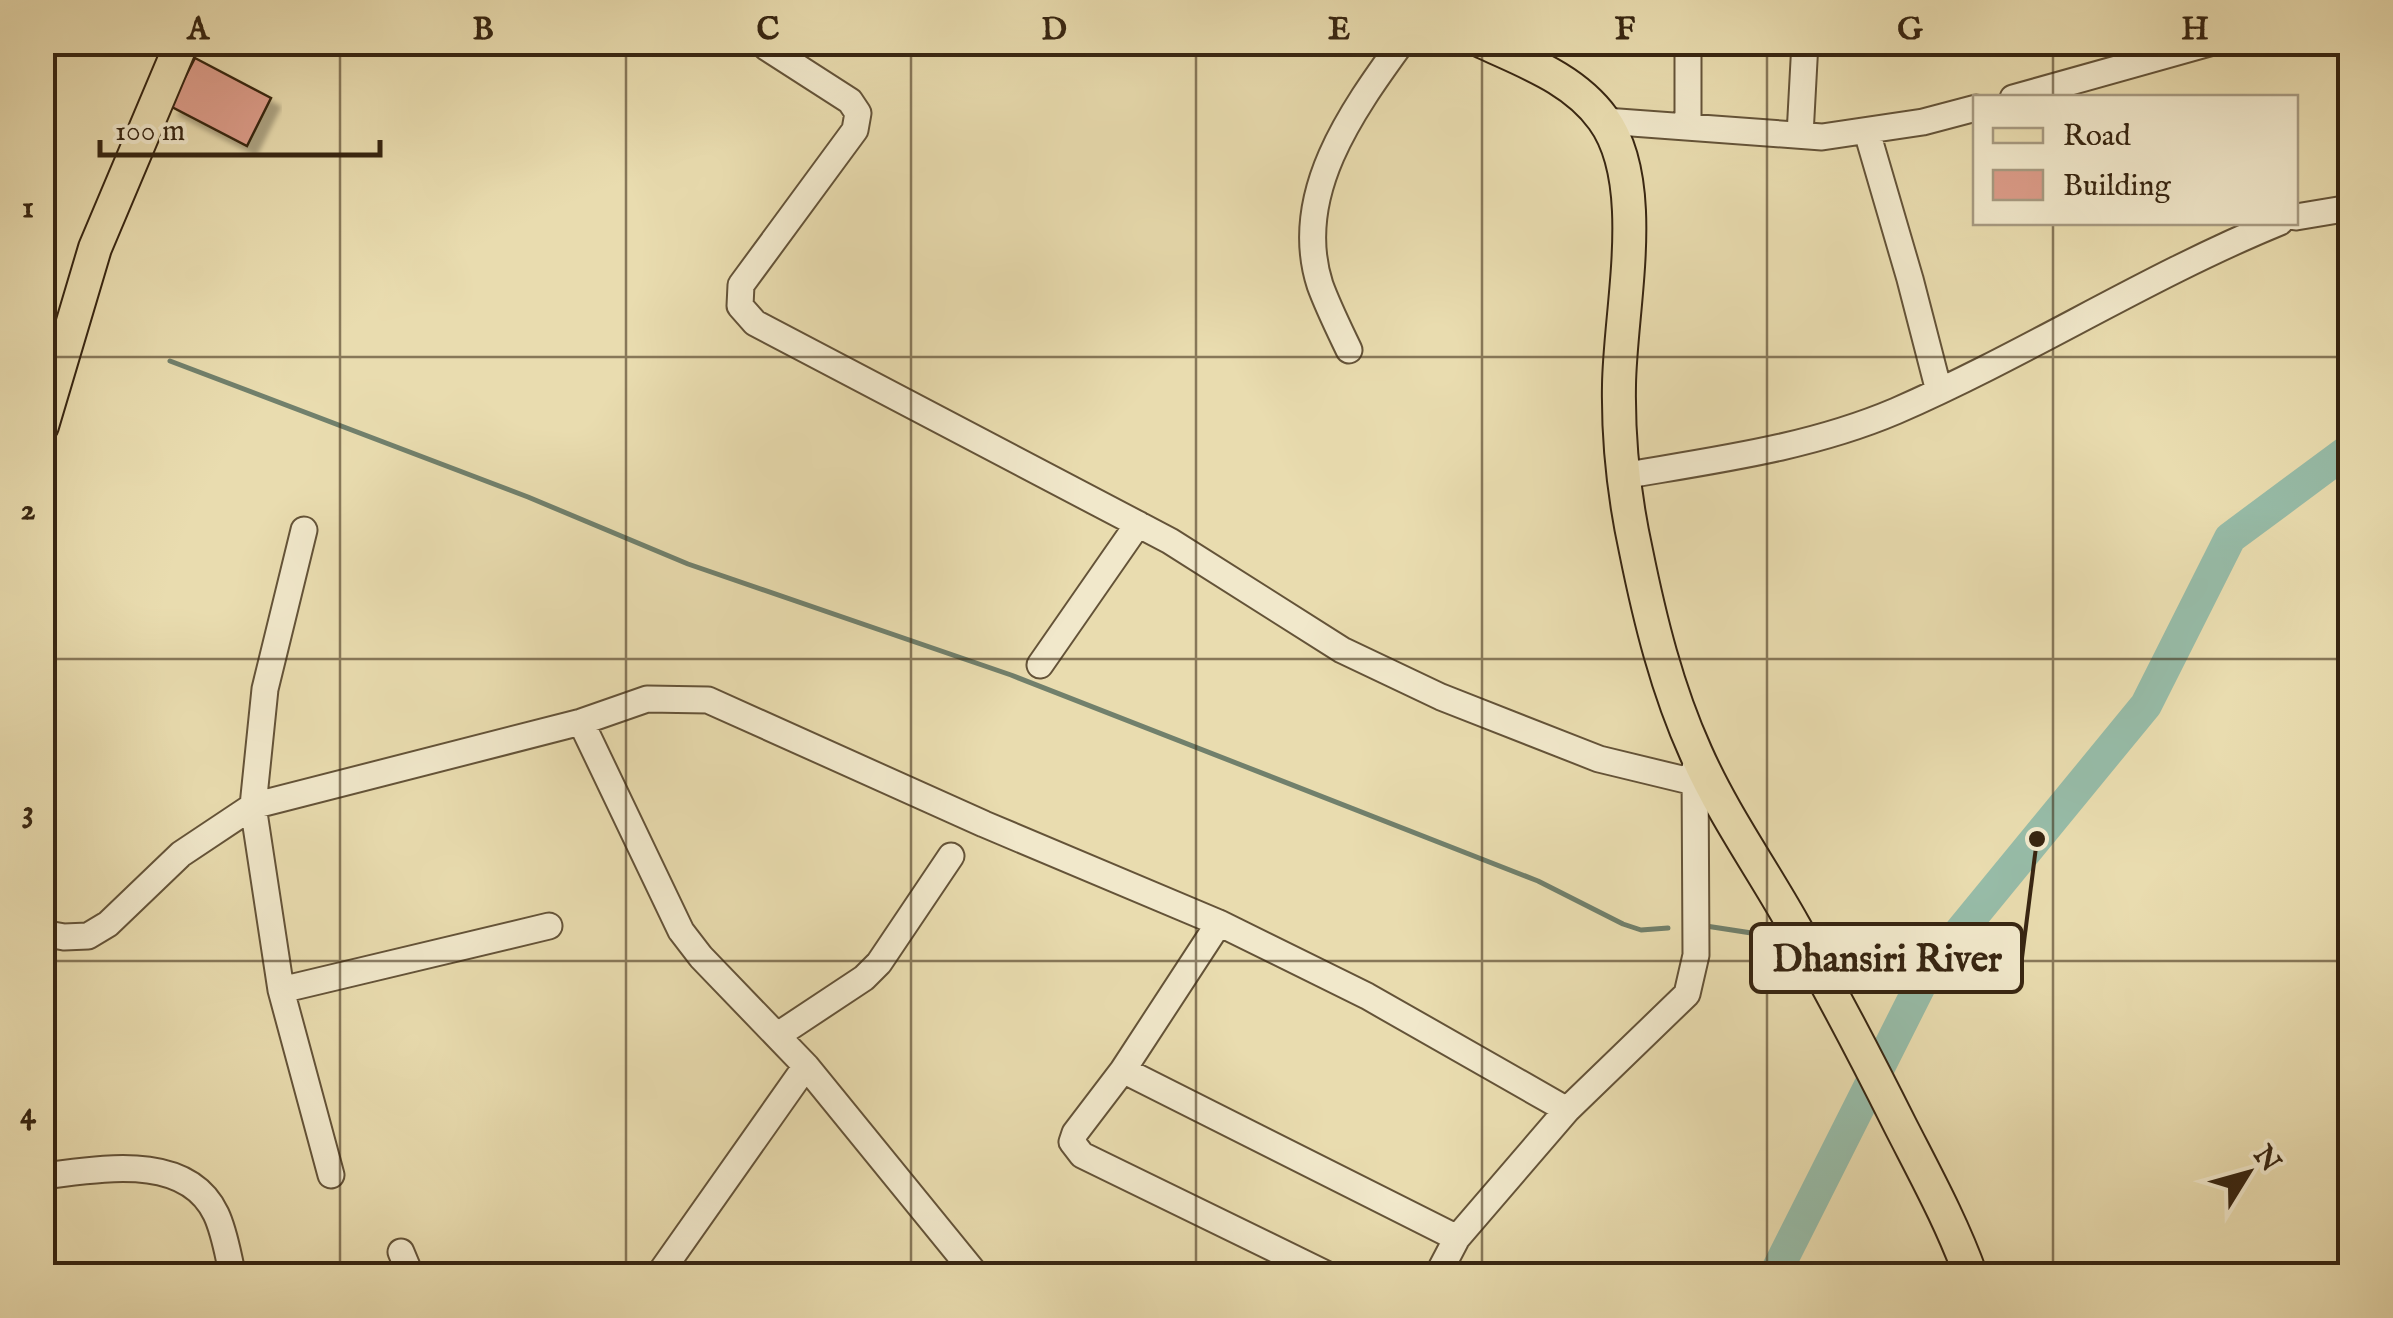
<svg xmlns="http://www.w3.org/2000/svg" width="2393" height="1318" viewBox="0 0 2393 1318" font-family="'IM FELL English',serif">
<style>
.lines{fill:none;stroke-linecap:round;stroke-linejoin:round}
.stream{stroke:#71806c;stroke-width:5}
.river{stroke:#97bca8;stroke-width:32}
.building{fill:#dc9c89;stroke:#372511;stroke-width:2.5;filter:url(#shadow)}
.minor-casing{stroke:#645338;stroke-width:29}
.major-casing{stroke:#372511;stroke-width:36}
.minor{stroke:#f1e8cb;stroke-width:25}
.major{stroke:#e9dcaf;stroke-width:32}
.grid{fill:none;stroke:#372511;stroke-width:2.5;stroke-opacity:0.55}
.leader{fill:none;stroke:#372511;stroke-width:4}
.callout-dot{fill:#372511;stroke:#f1e8cb;stroke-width:4}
.callout{fill:#f1e8cb;stroke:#372511;stroke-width:4}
.callout-label{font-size:38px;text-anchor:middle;font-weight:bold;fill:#372511}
.neatline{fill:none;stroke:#372511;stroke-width:4}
.grid-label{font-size:32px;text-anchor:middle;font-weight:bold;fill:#372511}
</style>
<defs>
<filter id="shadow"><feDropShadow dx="9" dy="9" stdDeviation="2.5" flood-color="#0004"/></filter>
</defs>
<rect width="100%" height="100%" fill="#e9dcaf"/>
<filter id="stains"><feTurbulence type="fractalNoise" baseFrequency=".002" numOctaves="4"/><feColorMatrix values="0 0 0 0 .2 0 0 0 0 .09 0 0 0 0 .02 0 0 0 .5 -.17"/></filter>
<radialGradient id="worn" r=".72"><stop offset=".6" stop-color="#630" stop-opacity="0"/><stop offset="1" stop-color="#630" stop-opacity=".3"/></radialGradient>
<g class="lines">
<path class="stream" d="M170,361L528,497L688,564L1011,675L1538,881L1623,924L1641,930L1668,928
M1706,926L1784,938
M1819,944L1841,948L1924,979"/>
<path class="river" d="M1774,1276L1927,972L2146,705L2230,538L2350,449"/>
</g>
<path class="building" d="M195,58L271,98L247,146L170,106Z"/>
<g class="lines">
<defs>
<path id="minor" d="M766,47L850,101L858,113L855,130L741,285L740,306L755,323L1170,541L1342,650L1441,697L1599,759L1694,782
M2013,98L2213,42
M1605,121L1822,137L1923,122L1976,108
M1688,127V42
M1867,132L1910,279L1939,391
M1800,135L1805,42
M2296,217L2350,208
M1349,350C1339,329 1328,307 1320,285C1291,195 1352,111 1402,42
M1622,476C1715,460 1809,448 1896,411C2027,354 2148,276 2280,222
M304,530L265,689L253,806L281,990L331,1175
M1040,665L1138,524
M581,722L681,931L701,957L806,1066L977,1276
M1219,923L1123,1070L1075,1133L1072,1142L1082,1155L1330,1276
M42,933L64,937L88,936L108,924L181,854L253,806L581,722L647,699L708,700L984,824L1219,923L1367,996L1567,1110
M281,990L549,926
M778,1035L864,978L879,963L951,856
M1123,1070L1457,1238
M42,1176C97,1170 186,1151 216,1214C225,1233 228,1256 233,1276
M401,1252L411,1276
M658,1276L806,1066
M1437,1276L1457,1238L1567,1110L1687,994L1696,955L1695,768"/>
<path id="major" d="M1483,42C1526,62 1574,79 1603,119C1650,183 1620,308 1619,385C1618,442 1624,496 1636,551C1650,620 1667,689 1696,753C1723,814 1761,867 1793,924C1831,990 1866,1057 1900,1125C1925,1174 1952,1223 1971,1276
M42,426L95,248L182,42"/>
</defs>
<use href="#minor" class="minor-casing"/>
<use href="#major" class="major-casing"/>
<use href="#minor" class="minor"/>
<use href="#major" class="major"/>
</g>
<path class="grid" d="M340,42V1276M626,42V1276M911,42V1276M1196,42V1276M1482,42V1276M1767,42V1276M2053,42V98M2053,222V1276M42,357H2350M42,659H2350M42,961H2350"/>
<path class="leader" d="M2037 839L2022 958"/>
<circle class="callout-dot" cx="2037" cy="839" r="10"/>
<rect class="callout" x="1751" y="924" width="271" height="68" rx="10"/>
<g class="callout-label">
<text x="1887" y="971">Dhansiri River</text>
</g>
<rect width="2393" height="1318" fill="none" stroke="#e9dcaf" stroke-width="110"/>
<rect x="1973" y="95" width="325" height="130" fill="#f1e8cb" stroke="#a79a81" stroke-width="2.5"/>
<rect x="1993" y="128" width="50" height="15" fill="#e9dcaf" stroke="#a79a81" stroke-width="2.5"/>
<text x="2063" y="145" font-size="30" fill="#372511">Road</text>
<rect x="1993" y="170" width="50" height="30" fill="#dc9c89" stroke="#a79a81" stroke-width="2.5"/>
<text x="2063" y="195" font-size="30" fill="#372511">Building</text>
<g transform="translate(2248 1173) rotate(53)" stroke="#f1e8cb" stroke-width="8" paint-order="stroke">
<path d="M0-8L18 38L0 25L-18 38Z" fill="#372511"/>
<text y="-15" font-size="28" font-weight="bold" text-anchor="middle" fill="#372511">N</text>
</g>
<path d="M100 140v15h280v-15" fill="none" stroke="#372511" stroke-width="5"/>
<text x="115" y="140" font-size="30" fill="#372511" stroke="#f1e8cb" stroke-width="8" paint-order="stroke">100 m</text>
<rect x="55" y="55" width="2283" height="1208" class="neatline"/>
<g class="grid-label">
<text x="198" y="39">A</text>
<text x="483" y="39">B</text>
<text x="768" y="39">C</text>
<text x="1054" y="39">D</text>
<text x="1339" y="39">E</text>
<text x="1625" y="39">F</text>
<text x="1910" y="39">G</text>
<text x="2195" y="39">H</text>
<text x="28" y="217">1</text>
<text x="28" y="519">2</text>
<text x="28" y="821">3</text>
<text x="28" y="1123">4</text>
</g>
<rect width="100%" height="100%" filter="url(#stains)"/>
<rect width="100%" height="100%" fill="url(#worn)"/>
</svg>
